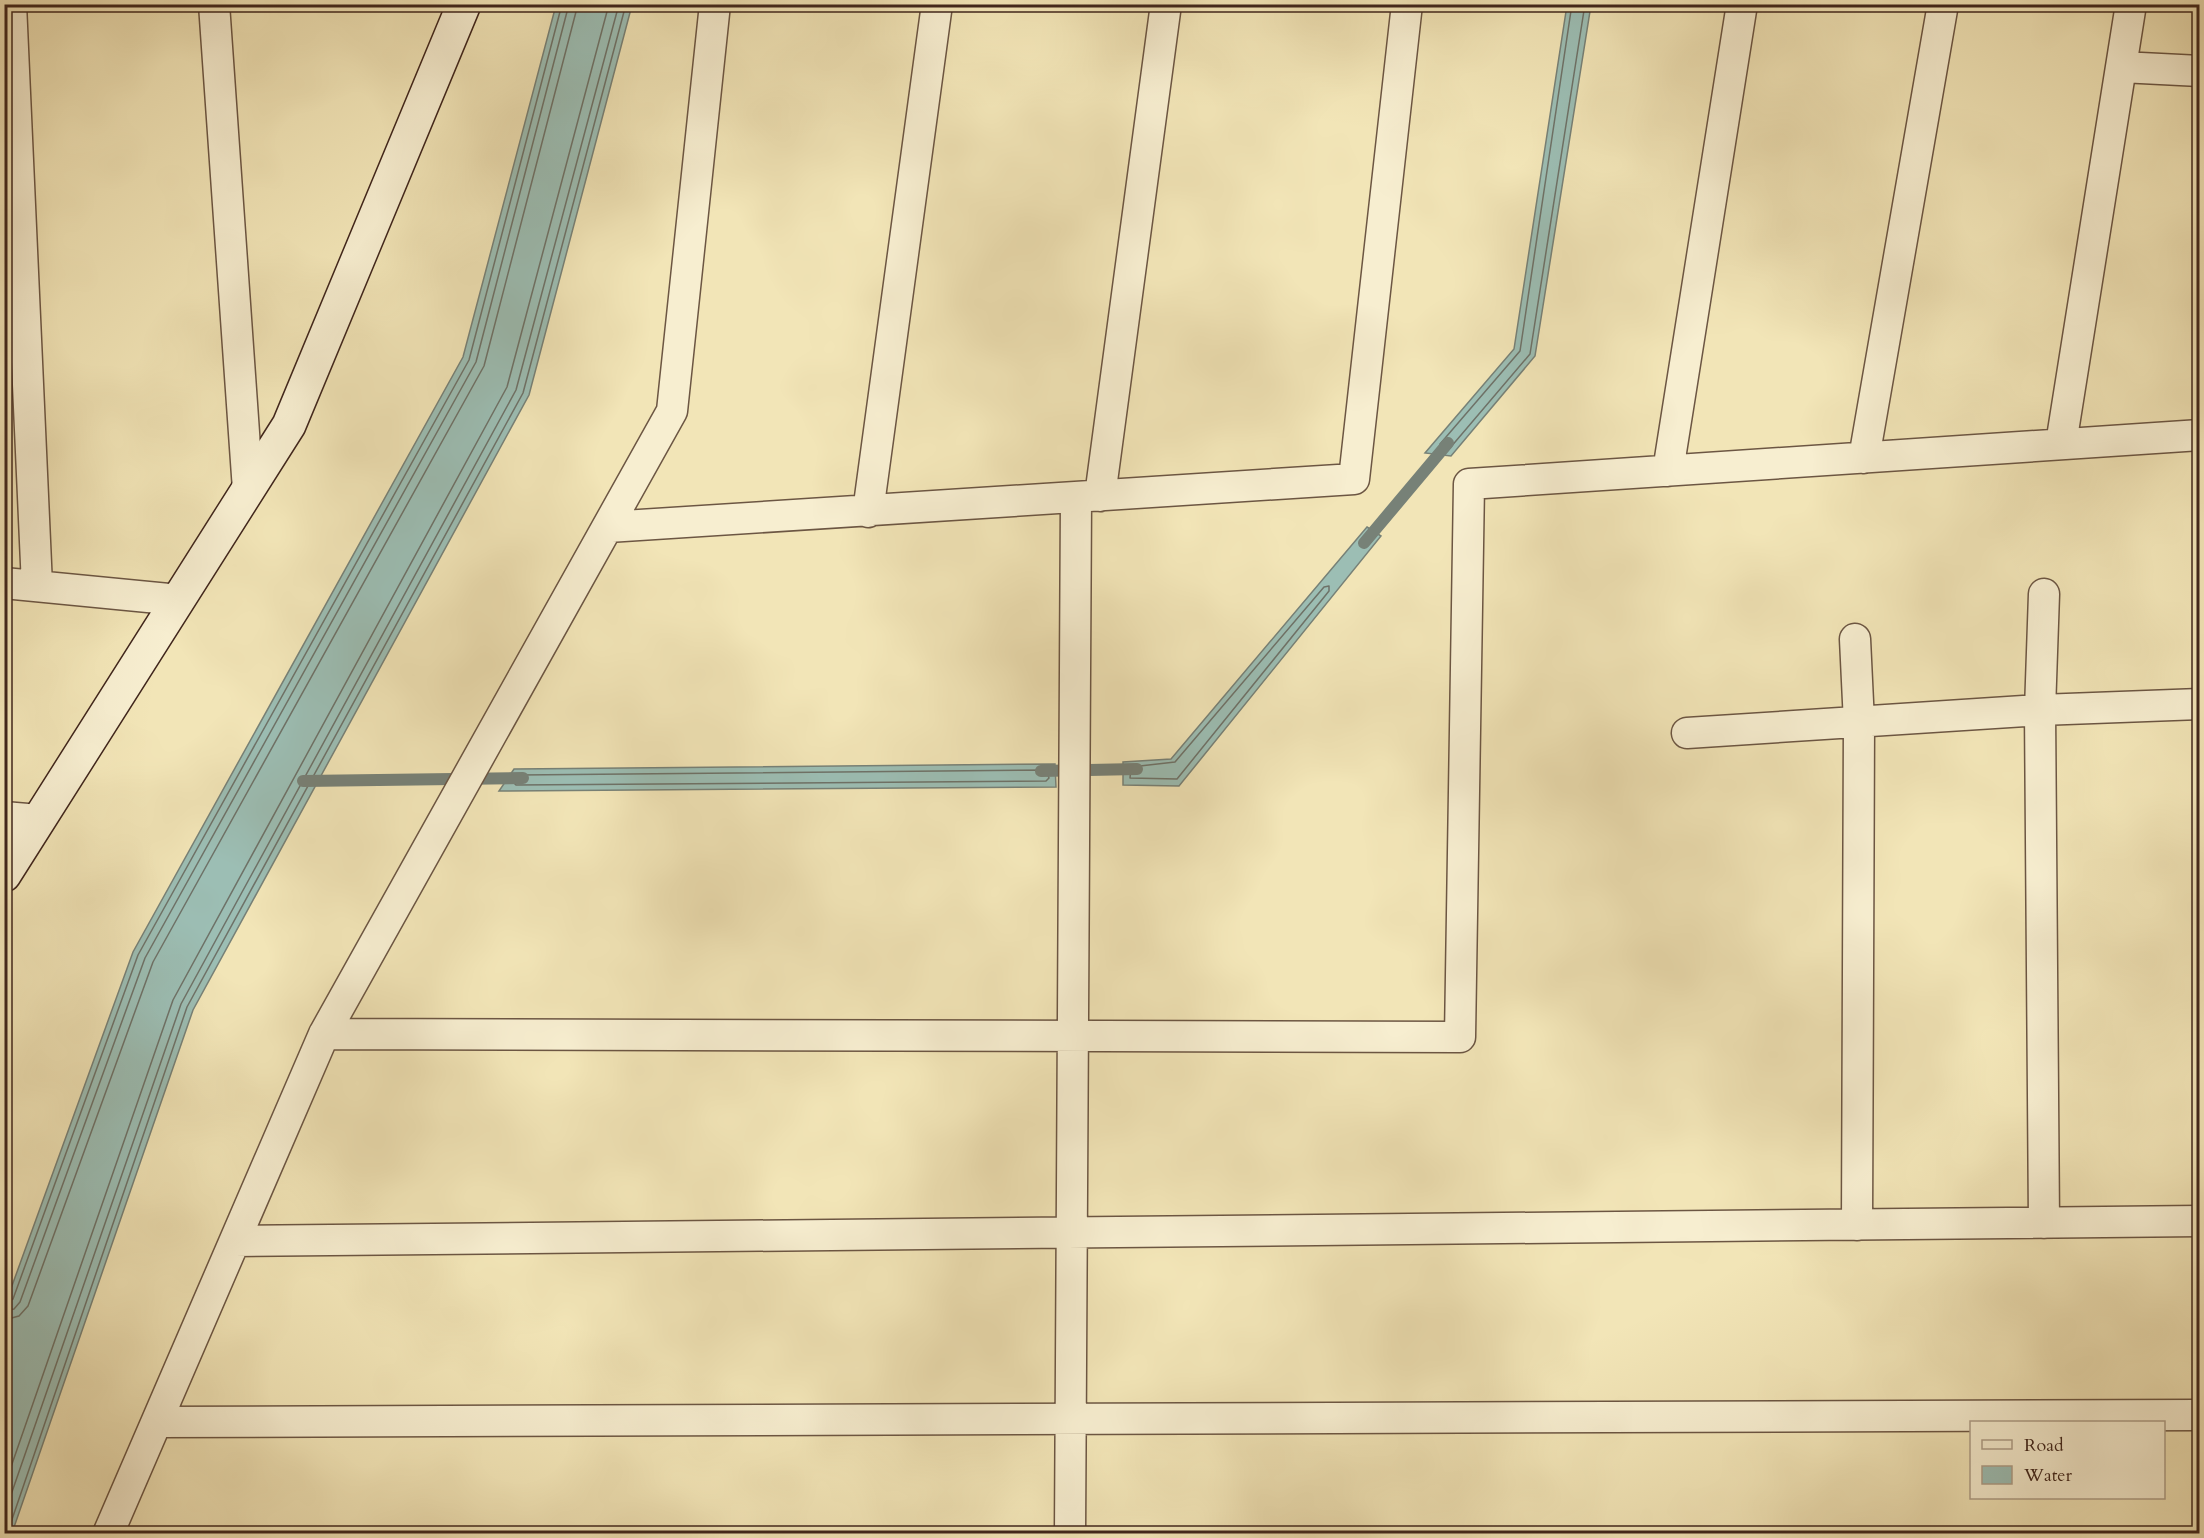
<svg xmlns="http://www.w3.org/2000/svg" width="2204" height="1538" viewBox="0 0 2204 1538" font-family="Cardo,serif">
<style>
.water{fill:#9cbeb4;stroke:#778177;stroke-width:1.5}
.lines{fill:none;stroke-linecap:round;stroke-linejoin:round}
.shore{stroke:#6e7268;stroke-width:1.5}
.stream{stroke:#778177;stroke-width:12}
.street-casing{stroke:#6c5643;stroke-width:33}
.secondary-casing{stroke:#40261c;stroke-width:36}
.street{stroke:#f7eed0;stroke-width:30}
.secondary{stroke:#f7eed0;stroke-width:33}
</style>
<rect width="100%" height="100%" fill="#f2e5b7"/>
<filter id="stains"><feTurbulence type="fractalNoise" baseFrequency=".00333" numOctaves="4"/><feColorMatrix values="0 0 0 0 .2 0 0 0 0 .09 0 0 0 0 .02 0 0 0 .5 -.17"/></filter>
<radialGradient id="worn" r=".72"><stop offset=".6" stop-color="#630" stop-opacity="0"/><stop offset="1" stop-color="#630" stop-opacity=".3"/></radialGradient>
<path class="water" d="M556,5H632L529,395L193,1010L12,1533H5V1305L133,952L463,357Z
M1567,5H1591L1535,356L1451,456L1425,453L1514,349Z
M1367,527L1381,536L1179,786L1123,785V762L1171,759Z
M1055,764L1056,787L499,791L514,769Z"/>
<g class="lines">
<path class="shore" d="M1572,4L1520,351L1440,444L1441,449L1450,448L1530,354L1585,4
M1324,587L1329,586V591L1177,779L1130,778L1131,767L1175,762Z
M1046,770L1049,778L1046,781L516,785L513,782L519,775Z
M4,1304L13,1299L138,955L469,360L562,4
M4,1311L14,1309L20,1302L145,958L476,362L569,4
M4,1320L19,1316L28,1306L153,962L484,366L578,4
M4,1487L173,1000L507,387L609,4
M4,1515L181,1004L516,390L619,4
M7,1534L187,1007L523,393L626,4"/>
<path class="stream" d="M1364,543L1448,443
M1041,771L1137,769
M303,781L523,778"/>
<defs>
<path id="street" d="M11,4L37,586
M214,4L248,490
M2121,67L2200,71
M2061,444L2131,4
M1864,458L1943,4
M1668,471L1742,4
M1100,496L1166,4
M868,512L937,4
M608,527L1354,479L1407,4
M4,583L179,600
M1855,639L1859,723L1857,1225
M1687,733L2040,710L2200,704
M4,817L39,820
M324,1034L1460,1037L1469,484L2200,435
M2044,1223L2040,710L2044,594
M235,1241L2200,1221
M157,1422L2200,1415
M108,1534L324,1034L672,411L715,4
M1070,1534L1076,498"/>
<path id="secondary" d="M4,875L289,425L464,4"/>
</defs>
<use href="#street" class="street-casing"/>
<use href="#secondary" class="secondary-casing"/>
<use href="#street" class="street"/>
<use href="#secondary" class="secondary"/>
</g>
<rect width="2204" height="1538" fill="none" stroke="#f2e5b7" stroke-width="24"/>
<rect x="6" y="6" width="2192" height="1526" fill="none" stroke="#40261c" stroke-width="3"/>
<rect x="12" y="12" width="2180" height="1514" fill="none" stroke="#40261c" stroke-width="1.5"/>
<rect x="1970" y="1421" width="195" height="78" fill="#f7eed0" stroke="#ae9e88" stroke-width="1.5"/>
<rect x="1982" y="1440" width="30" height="9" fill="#f7eed0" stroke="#ae9e88" stroke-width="1.5"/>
<text x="2024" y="1451" font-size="18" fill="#40261c">Road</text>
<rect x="1982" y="1466" width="30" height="18" fill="#9cbeb4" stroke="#ae9e88" stroke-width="1.5"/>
<text x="2024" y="1481" font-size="18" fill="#40261c">Water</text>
<rect width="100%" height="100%" filter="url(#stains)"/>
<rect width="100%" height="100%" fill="url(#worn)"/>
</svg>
